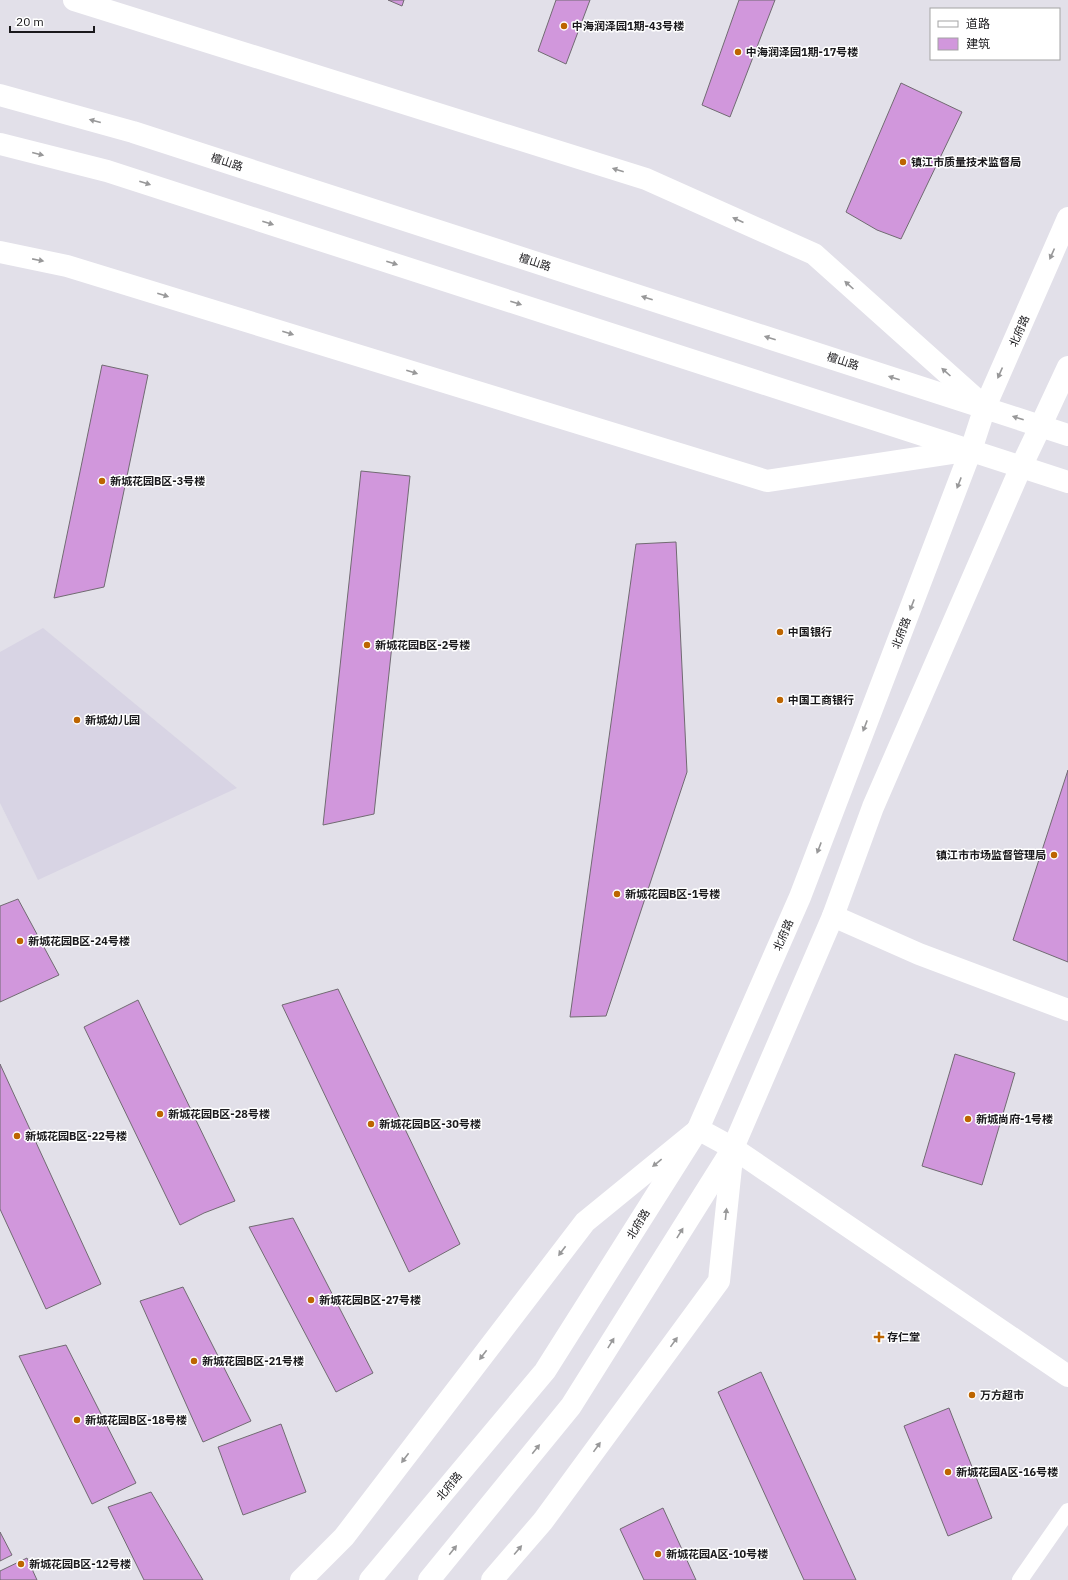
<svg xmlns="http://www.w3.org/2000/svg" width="1068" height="1580" viewBox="0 0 1068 1580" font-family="'IBM Plex Sans','Noto Sans SC',sans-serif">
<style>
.built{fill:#d8d4e4}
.building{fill:#d197dc;stroke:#716b72}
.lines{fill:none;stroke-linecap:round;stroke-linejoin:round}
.lane{stroke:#fff;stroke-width:16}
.street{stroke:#fff;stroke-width:22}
.secondary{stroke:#fff;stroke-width:22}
.primary{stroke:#fff;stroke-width:22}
.oneway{fill:#989899}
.poi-dot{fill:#bd6500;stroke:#fff;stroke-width:1.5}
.labels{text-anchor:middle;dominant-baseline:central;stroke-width:3;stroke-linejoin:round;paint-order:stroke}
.poi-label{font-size:11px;font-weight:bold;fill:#1a191c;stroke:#fff;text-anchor:start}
.street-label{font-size:11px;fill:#1a191c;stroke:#fff}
</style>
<rect width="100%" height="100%" fill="#e2e0e9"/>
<path class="built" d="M43,628L237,788L38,880L0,803V652Z"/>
<path class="building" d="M388,0H404L402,6Z
M556,0H590L566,64L538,51Z
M739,0H775L730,117L702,105Z
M901,83L962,112L901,239L877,230L846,212Z
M102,365L148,375L104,587L54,598Z
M361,471L410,476L374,814L323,825Z
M676,542L687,772L606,1016L570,1017L636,544Z
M1068,770V962L1013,940Z
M18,899L59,975L0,1002V906Z
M338,989L460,1244L409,1272L282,1005Z
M138,1000L235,1201L204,1213L180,1225L84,1027Z
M955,1054L1015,1073L982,1185L922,1166Z
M0,1064L101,1284L46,1309L0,1209Z
M293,1218L373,1373L336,1392L249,1227Z
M183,1287L251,1421L203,1442L140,1301Z
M66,1345L136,1483L92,1504L19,1356Z
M761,1372L856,1580H804L718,1392Z
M949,1408L992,1518L948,1536L904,1426Z
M281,1424L306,1492L243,1515L218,1447Z
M151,1492L203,1580H144L108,1507Z
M663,1508L696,1580H644L620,1529Z
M0,1532L12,1555L0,1561Z
M27,1558L37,1580H0V1571Z"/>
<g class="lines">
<path class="lane" d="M1020,1580L1068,1511"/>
<path class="street" d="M74,0L646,179L814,254L985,407
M0,252L67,266L767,481L971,450
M833,916L919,954L1068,1010
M301,1580L344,1537L585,1222L694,1133
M492,1580L543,1521L719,1281L733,1148"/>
<path class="secondary" d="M985,407L1068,218
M1041,425L1068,367
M698,1129L733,1148L1068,1376"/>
<path class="primary" d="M0,95L133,132L1068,435
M0,144L107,171L1068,482
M370,1580L545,1371L698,1129L800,897L971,450L985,407
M429,1580L571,1406L733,1148L833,916L873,807L1021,467L1041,425"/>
</g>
<defs><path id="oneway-solid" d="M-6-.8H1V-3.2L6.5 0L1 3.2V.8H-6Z"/></defs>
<g class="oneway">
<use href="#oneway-solid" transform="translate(95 121) rotate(-165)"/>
<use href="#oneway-solid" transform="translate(38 154) rotate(14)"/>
<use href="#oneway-solid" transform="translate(618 170) rotate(-163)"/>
<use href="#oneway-solid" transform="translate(145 183) rotate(18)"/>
<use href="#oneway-solid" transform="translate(738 220) rotate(-156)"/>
<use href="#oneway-solid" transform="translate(268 223) rotate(18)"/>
<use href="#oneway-solid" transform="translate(1052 254) rotate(114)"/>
<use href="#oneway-solid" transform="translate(38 260) rotate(11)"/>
<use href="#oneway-solid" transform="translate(392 263) rotate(18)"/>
<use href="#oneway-solid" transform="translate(849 285) rotate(-138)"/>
<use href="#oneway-solid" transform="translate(163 295) rotate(17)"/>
<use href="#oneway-solid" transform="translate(647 298) rotate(-162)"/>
<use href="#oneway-solid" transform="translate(516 303) rotate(18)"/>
<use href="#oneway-solid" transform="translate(288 333) rotate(17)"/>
<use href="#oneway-solid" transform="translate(770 338) rotate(-162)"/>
<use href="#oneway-solid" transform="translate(412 372) rotate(17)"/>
<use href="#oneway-solid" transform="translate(946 372) rotate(-138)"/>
<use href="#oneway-solid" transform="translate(1000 373) rotate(114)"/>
<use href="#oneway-solid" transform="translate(894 378) rotate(-162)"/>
<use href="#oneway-solid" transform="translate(1018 418) rotate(-162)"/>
<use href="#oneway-solid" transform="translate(959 483) rotate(111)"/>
<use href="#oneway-solid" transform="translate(912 605) rotate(111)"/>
<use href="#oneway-solid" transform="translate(865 726) rotate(111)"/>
<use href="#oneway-solid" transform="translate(819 848) rotate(111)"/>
<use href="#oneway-solid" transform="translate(657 1163) rotate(141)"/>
<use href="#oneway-solid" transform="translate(726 1214) rotate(-84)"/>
<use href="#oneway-solid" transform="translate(680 1233) rotate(-58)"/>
<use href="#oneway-solid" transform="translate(562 1251) rotate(127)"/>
<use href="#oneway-solid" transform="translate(674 1342) rotate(-54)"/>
<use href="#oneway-solid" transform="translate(611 1343) rotate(-58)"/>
<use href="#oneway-solid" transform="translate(483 1355) rotate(127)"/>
<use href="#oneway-solid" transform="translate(597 1447) rotate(-54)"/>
<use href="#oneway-solid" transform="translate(536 1449) rotate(-51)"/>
<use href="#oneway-solid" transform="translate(405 1458) rotate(127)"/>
<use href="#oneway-solid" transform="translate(453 1550) rotate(-51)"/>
<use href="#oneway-solid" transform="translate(518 1550) rotate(-50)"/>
</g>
<g class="poi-dot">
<circle cx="564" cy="26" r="4"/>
<circle cx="738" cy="52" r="4"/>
<circle cx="903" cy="162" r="4"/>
<circle cx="102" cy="481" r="4"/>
<circle cx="780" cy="632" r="4"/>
<circle cx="367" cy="645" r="4"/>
<circle cx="780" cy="700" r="4"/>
<circle cx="77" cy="720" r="4"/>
<circle cx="1054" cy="855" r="4"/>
<circle cx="617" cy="894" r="4"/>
<circle cx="20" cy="941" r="4"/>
<circle cx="160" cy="1114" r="4"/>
<circle cx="968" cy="1119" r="4"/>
<circle cx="371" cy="1124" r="4"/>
<circle cx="17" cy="1136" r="4"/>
<circle cx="311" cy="1300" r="4"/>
<path d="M877 1331h4v4h4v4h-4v4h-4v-4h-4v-4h4z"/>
<circle cx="194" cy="1361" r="4"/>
<circle cx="972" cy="1395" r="4"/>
<circle cx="77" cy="1420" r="4"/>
<circle cx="948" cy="1472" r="4"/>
<circle cx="658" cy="1554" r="4"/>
<circle cx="21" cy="1564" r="4"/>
</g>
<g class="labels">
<g class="poi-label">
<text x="572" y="26">中海润泽园1期-43号楼</text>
<text x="746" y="52">中海润泽园1期-17号楼</text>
<text x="911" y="162">镇江市质量技术监督局</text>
<text x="110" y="481">新城花园B区-3号楼</text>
<text x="788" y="632">中国银行</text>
<text x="375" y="645">新城花园B区-2号楼</text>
<text x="788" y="700">中国工商银行</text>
<text x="85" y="720">新城幼儿园</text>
<text x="1046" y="855" text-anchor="end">镇江市市场监督管理局</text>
<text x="625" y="894">新城花园B区-1号楼</text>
<text x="28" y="941">新城花园B区-24号楼</text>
<text x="168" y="1114">新城花园B区-28号楼</text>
<text x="976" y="1119">新城尚府-1号楼</text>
<text x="379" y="1124">新城花园B区-30号楼</text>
<text x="25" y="1136">新城花园B区-22号楼</text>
<text x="319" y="1300">新城花园B区-27号楼</text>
<text x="887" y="1337">存仁堂</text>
<text x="202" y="1361">新城花园B区-21号楼</text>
<text x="980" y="1395">万方超市</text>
<text x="85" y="1420">新城花园B区-18号楼</text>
<text x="956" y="1472">新城花园A区-16号楼</text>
<text x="666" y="1554">新城花园A区-10号楼</text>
<text x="29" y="1564">新城花园B区-12号楼</text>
</g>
<g class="street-label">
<text transform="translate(227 162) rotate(18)">檀山路</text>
<text transform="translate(535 262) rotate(18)">檀山路</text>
<text transform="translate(1019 331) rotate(-66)">北府路</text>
<text transform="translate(843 361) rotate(18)">檀山路</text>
<text transform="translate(901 633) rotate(-69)">北府路</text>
<text transform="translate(783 935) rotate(-66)">北府路</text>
<text transform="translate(638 1224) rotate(-58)">北府路</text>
<text transform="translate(449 1486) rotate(-50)">北府路</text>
</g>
</g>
<rect x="930" y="8" width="130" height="52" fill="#ffffff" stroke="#a3a3a4"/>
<rect x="938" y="21" width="20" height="6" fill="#ffffff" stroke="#a3a3a4"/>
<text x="966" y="28" font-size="12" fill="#1a191c">道路</text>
<rect x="938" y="38" width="20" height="12" fill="#d197dc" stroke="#a3a3a4"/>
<text x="966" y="48" font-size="12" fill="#1a191c">建筑</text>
<path d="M10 26v6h84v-6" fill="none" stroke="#1a191c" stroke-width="2"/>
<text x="16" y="26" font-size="12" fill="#1a191c" stroke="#ffffff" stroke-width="3" paint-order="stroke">20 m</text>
</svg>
